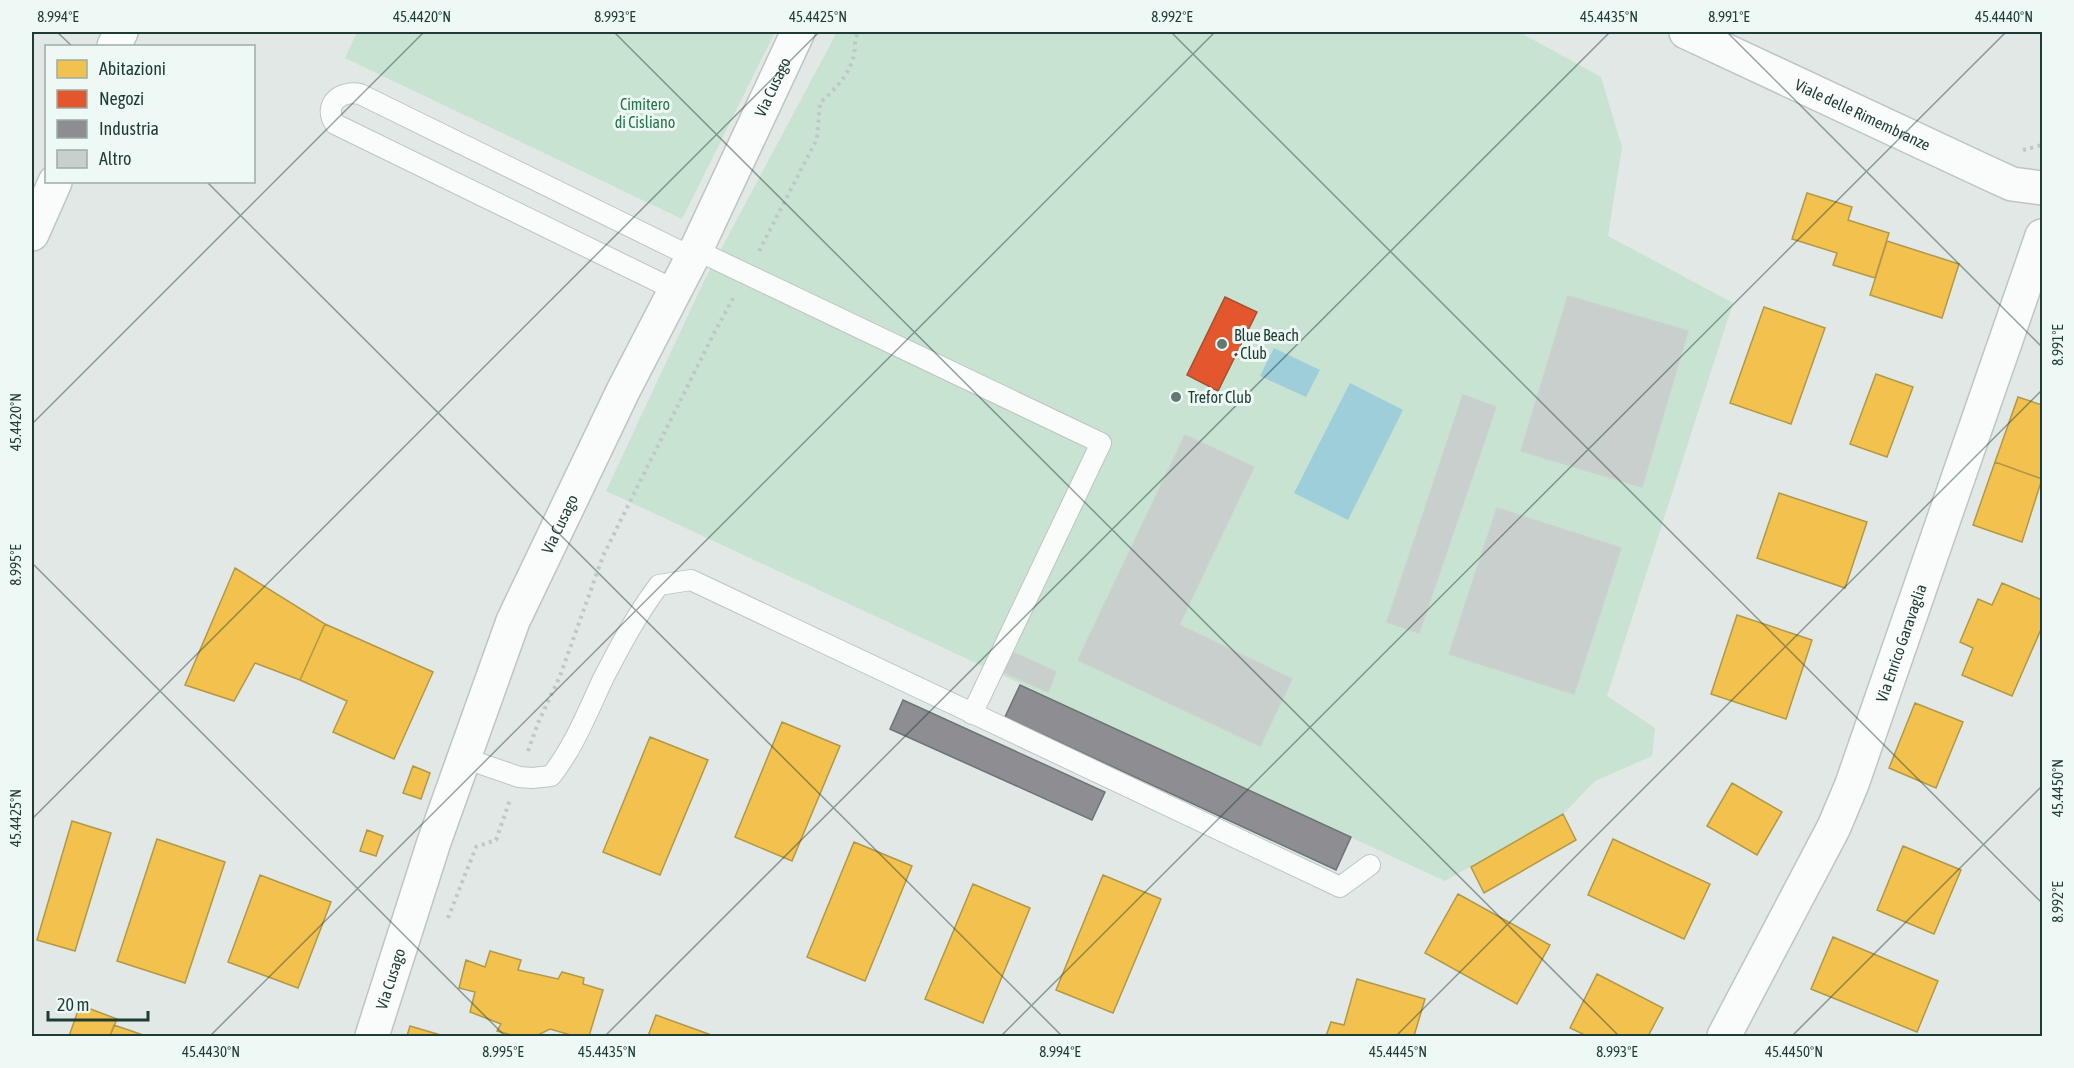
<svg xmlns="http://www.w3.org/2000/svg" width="2074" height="1068" viewBox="0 0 2074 1068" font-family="'Asap Condensed',sans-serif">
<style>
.green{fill:#c8e3d2}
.water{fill:#9dceda}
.homes{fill:#f2c14e;stroke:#b29947;stroke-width:1.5}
.shops{fill:#e4572e;stroke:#a94f30;stroke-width:1.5}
.industry{fill:#8d8d92;stroke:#6c7576;stroke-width:1.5}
.building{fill:#c8cfcc;stroke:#cad1ce;stroke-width:1.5}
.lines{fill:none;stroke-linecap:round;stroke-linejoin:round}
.lane-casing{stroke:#bec5c2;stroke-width:22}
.street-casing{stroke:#bec5c2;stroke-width:36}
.secondary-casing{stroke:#bdc6c3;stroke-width:36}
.path{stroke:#bec8c6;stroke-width:4;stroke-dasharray:3 4.5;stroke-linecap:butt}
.lane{stroke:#fafcfb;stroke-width:20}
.street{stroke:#fafcfb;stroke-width:33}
.secondary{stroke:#fafcfb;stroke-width:33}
.ticks{fill:none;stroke:#1e3c36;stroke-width:1.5;stroke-opacity:0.45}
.poi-dot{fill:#627873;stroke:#eef8f4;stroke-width:2}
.labels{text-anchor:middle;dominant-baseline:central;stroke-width:6;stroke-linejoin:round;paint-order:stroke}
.street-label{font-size:16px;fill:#1e3c36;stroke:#eef8f4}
.park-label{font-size:16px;fill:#25764a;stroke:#eef8f4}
.poi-label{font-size:16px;fill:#1e3c36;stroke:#eef8f4;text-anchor:start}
.neatline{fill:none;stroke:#1e3c36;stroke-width:2}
.ticks-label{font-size:15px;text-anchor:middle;fill:#1e3c36}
</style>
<rect width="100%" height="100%" fill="#e1e8e5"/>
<path class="green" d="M357,32H775L682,219L345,58Z
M837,32H1519L1601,77L1622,147L1608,236L1733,303L1607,696L1655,728L1652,756L1595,781L1563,814L1445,881L606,491L704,281Z"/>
<path class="water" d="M1274,348L1320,370L1306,397L1260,376Z
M1350,383L1403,410L1348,520L1294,493Z"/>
<path class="homes" d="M1807,193L1852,207L1848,220L1889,233L1875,278L1833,265L1837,253L1792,239Z
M1887,241L1959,264L1942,318L1870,295Z
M1764,307L1825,328L1791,424L1730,403Z
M1876,374L1913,387L1887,457L1850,444Z
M2018,397L2042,405V479L1995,462Z
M1995,462L2042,479L2022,542L1973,525Z
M1779,493L1867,522L1845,588L1757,558Z
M235,568L325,624L300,680L255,663L234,701L185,685Z
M2002,583L2042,600V627L2012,696L1962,675L1973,648L1960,642L1978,599L1992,605Z
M1737,615L1812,640L1786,719L1711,694Z
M325,624L433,672L394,759L333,732L347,701L300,680Z
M1915,703L1963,722L1936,788L1889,768Z
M782,722L840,746L792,861L735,837Z
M650,737L708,760L660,875L603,852Z
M413,766L430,773L421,799L403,793Z
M1732,783L1782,812L1757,855L1707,826Z
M1563,814L1576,840L1484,893L1471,867Z
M72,821L111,833L75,951L37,940Z
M367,830L383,836L376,856L360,851Z
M157,839L225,862L185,983L117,961Z
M1613,839L1710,884L1684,939L1588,895Z
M854,842L912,866L865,981L807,957Z
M1903,846L1961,870L1934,934L1877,910Z
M260,875L331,902L298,988L228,962Z
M1103,875L1161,899L1113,1013L1056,990Z
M973,884L1030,908L983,1023L925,999Z
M1458,894L1550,945L1517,1004L1425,953Z
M1833,937L1938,981L1917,1032L1811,989Z
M490,951L521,960L518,970L558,979L562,972L584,978L583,984L603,990L589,1036H574L550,1029L536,1036H515L497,1031L501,1024L470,1012L475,992L459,988L466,960L485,967Z
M1597,974L1663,1008L1648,1036H1587L1570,1028Z
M1357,979L1425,999L1414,1036H1326L1331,1022L1344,1025Z
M80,1005L117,1019L110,1036H69Z
M656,1015L714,1036H648Z
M114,1025L146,1036H110Z
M410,1026L444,1036H407Z"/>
<path class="shops" d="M1225,297L1257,312L1218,391L1187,375Z"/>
<path class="industry" d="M1020,685L1351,837L1336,870L1005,717Z
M903,700L1105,792L1092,820L890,729Z"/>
<path class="building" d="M1568,296L1688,331L1642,487L1521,451Z
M1463,395L1496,407L1419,633L1387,622Z
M1185,435L1254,467L1179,625L1292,679L1260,746L1078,660Z
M1497,508L1621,548L1574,694L1449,654Z
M1008,650L1056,672L1048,692L999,670Z"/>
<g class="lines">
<defs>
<path id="lane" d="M696,250L1101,443L972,714
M675,290L335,124C322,104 341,90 360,94L692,257
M464,758L519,777L532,778L551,776C574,747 587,713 603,679C620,646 637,614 659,585L691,580L1340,887L1370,865"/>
<g id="street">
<path id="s1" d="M372,1036L434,842L513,621L623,391L696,250L798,32"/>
<path id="s2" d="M1724,1036L1834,827L1852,784L2042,236"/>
</g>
<g id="secondary">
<path id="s3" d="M1686,32L1990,174L2012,184L2042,188"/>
<path d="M114,46L121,32"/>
<path d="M32,234L55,182"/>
</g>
</defs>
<use href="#lane" class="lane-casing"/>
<use href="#street" class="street-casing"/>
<use href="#secondary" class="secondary-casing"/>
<path class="path" d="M2023,150L2042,145
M759,251L817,139L820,103C835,89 849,76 854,55C856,46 853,39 859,32
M528,751L538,723L560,676L603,556L714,333L734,297
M448,918L476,847L496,840L510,800"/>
<use href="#lane" class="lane"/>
<use href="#street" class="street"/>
<use href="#secondary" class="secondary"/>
</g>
<path class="ticks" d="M57,32L72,46M614,32L1619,1036M1171,32L2042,903M1727,32L2042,347M207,182L1062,1036M32,424L424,32M32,563L505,1036M32,819L819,32M210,1036L1215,32M605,1036L1610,32M1001,1036L2006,32M1396,1036L2042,390M1792,1036L2042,786"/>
<g class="poi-dot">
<circle cx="1222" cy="344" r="6"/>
<circle cx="1176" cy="397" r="6"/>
</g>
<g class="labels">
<g class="street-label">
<text stroke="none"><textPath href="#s1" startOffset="1032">Via Cusago</textPath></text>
<text stroke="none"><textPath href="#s3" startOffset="195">Viale delle Rimembranze</textPath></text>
<text stroke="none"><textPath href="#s1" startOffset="546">Via Cusago</textPath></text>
<text stroke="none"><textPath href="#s2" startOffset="432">Via Enrico Garavaglia</textPath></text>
<text stroke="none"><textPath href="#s1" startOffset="60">Via Cusago</textPath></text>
</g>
<g class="park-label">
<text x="645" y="104">Cimitero<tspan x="645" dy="18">di Cisliano</tspan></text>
</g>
<g class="poi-label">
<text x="1234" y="335">Blue Beach<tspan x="1234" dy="18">- Club</tspan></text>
<text x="1188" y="397">Trefor Club</text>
</g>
</g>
<rect width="2074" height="1068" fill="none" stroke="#eef8f4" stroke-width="66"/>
<rect x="45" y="45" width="210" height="138" fill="#eef8f4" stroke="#9bada8" stroke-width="1.5"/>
<rect x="57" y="60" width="30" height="18" fill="#f2c14e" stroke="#9bada8" stroke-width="1.5"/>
<text x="99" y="75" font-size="18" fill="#1e3c36">Abitazioni</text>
<rect x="57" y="90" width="30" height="18" fill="#e4572e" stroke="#9bada8" stroke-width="1.5"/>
<text x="99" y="105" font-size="18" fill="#1e3c36">Negozi</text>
<rect x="57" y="120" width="30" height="18" fill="#8d8d92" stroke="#9bada8" stroke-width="1.5"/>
<text x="99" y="135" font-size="18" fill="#1e3c36">Industria</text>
<rect x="57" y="150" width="30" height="18" fill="#c8cfcc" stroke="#9bada8" stroke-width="1.5"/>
<text x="99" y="165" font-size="18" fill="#1e3c36">Altro</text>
<path d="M48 1011v9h100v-9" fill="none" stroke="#1e3c36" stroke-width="3"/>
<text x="57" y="1011" font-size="18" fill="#1e3c36" stroke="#eef8f4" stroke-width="4.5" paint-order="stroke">20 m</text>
<rect x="33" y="33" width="2008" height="1002" class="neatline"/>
<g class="ticks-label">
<text x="58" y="22">8.994°E</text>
<text x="422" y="22">45.4420°N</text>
<text x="615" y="22">8.993°E</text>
<text x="818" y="22">45.4425°N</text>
<text x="1172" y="22">8.992°E</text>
<text x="1609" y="22">45.4435°N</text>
<text x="1729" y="22">8.991°E</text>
<text x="2004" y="22">45.4440°N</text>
<text transform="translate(2058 345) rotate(-90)" y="5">8.991°E</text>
<text transform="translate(16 422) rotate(-90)" y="5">45.4420°N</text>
<text transform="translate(16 565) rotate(-90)" y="5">8.995°E</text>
<text transform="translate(2058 788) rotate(-90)" y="5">45.4450°N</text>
<text transform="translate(16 818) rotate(-90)" y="5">45.4425°N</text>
<text transform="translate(2058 902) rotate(-90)" y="5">8.992°E</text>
<text x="211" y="1057">45.4430°N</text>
<text x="503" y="1057">8.995°E</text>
<text x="607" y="1057">45.4435°N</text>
<text x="1060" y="1057">8.994°E</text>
<text x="1398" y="1057">45.4445°N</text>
<text x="1617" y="1057">8.993°E</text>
<text x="1794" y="1057">45.4450°N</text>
</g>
</svg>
